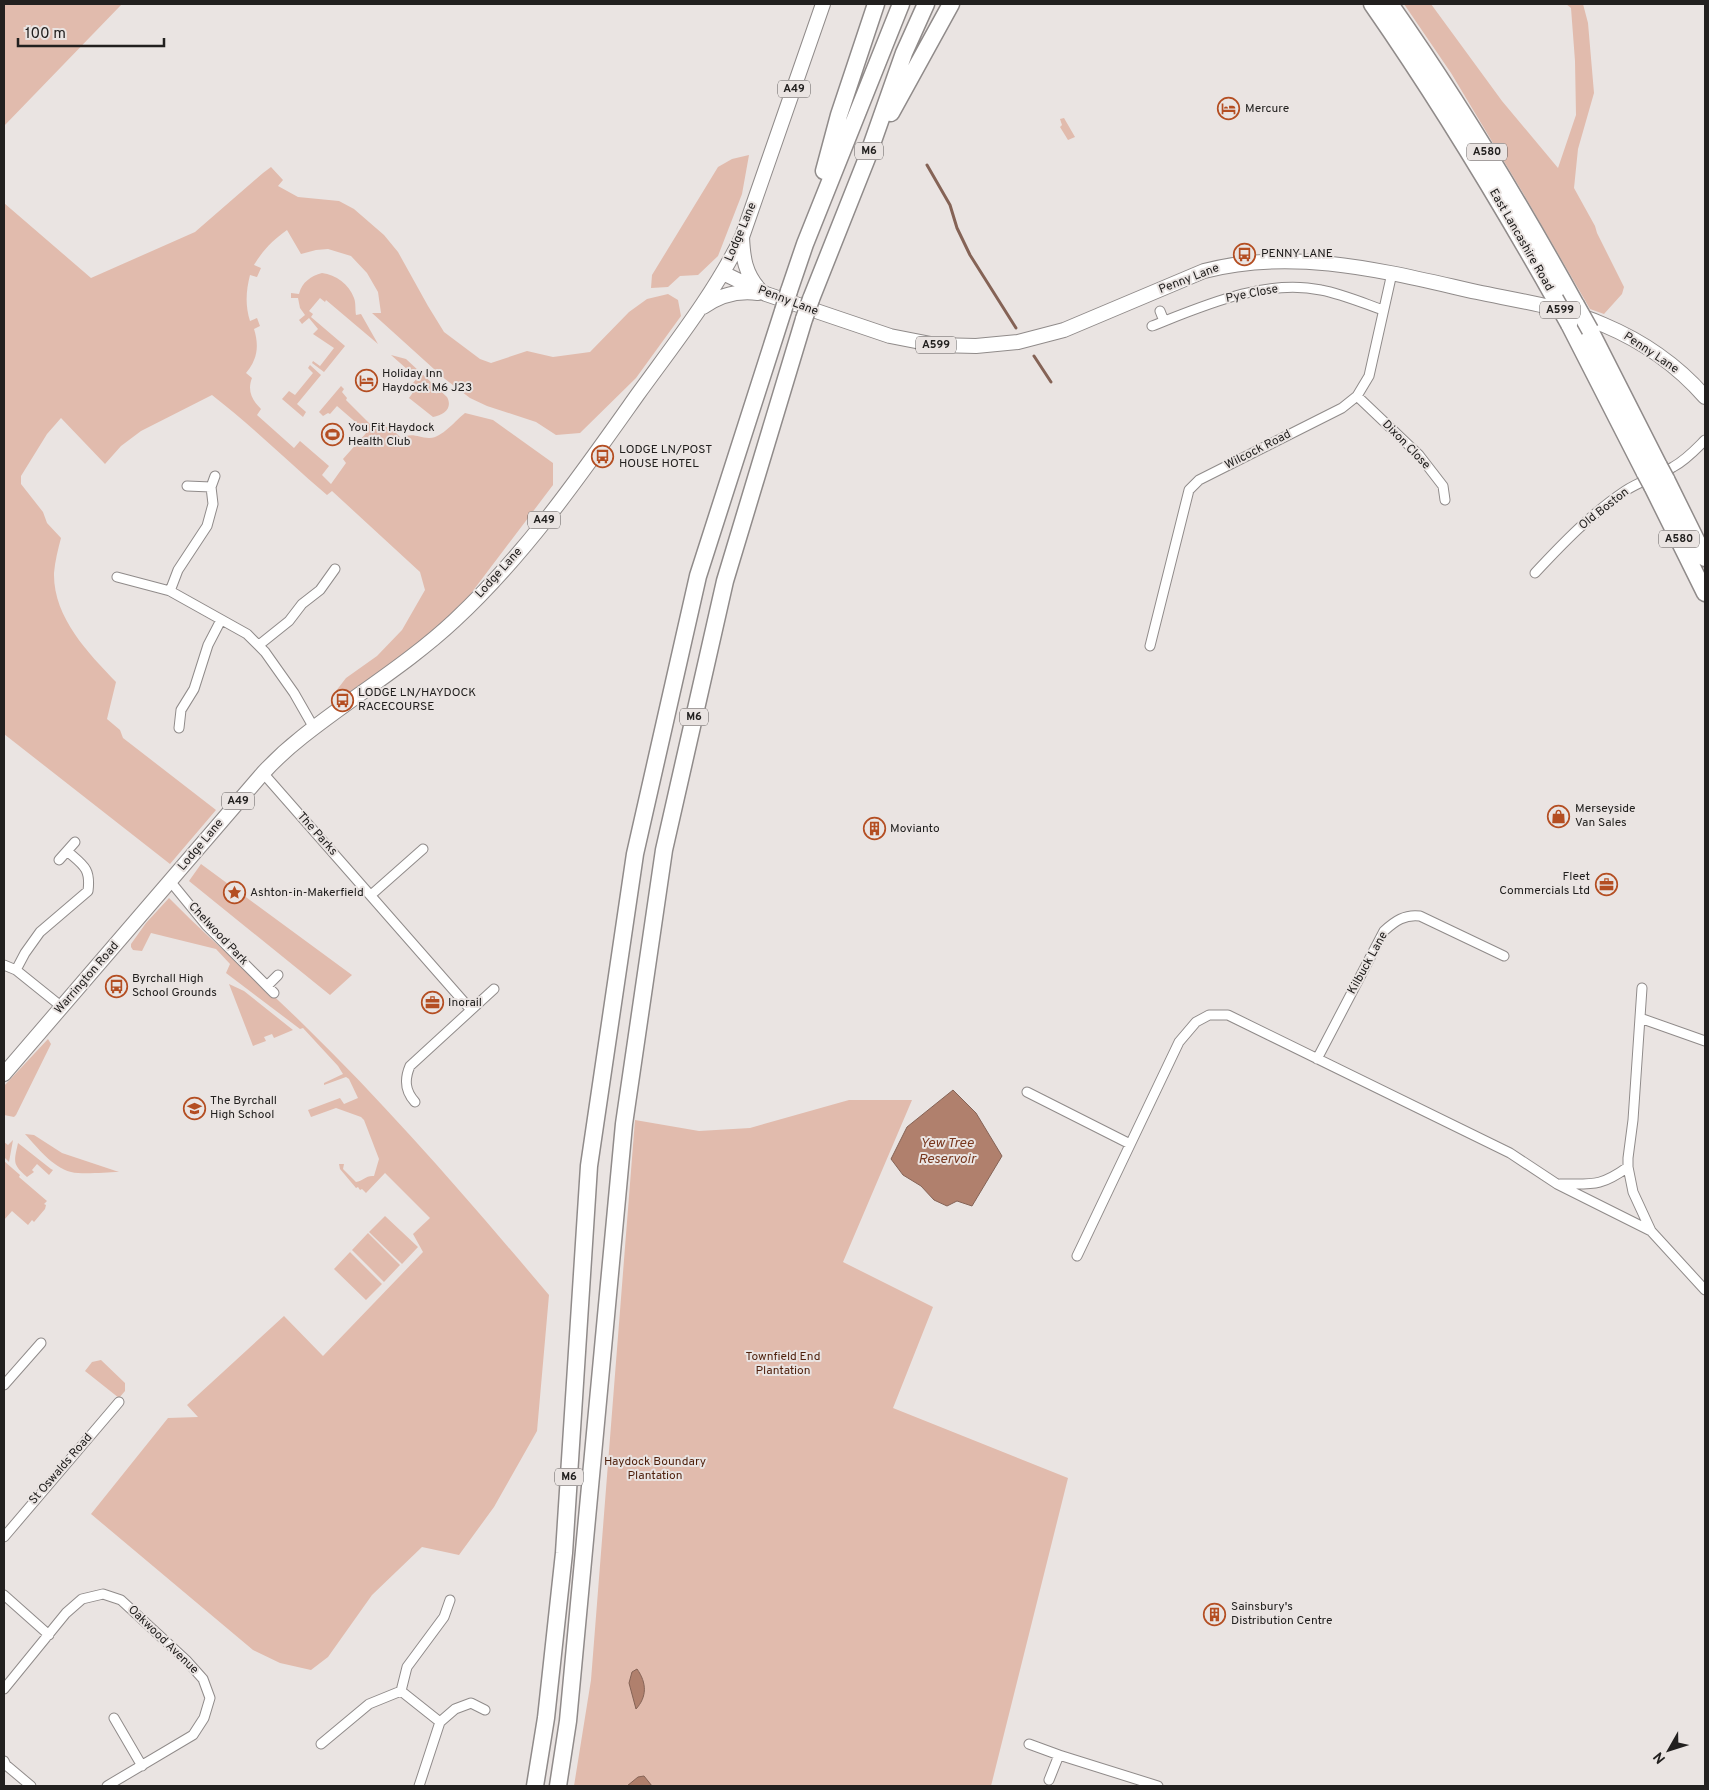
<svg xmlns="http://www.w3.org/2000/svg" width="1709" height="1790" viewBox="0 0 1709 1790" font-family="Overpass,sans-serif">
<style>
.green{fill:#e1bbad}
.water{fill:#b0806d;stroke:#856356}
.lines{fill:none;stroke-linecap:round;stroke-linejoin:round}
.stream{stroke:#856356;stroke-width:3}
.street-casing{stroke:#908b8a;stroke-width:11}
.primary-casing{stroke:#908b8a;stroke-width:16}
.highway-casing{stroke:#908b8a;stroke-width:19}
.street{stroke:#fff;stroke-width:9}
.primary{stroke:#fff;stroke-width:14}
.highway{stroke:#fff;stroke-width:16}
.highway-bridge-casing{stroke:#908b8a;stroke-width:19;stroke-linecap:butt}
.highway-bridge{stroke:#fff;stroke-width:16}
.labels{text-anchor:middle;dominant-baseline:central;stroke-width:4;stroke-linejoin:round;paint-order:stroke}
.shield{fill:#eae4e2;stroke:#5e5b5a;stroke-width:1}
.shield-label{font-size:11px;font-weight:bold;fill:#22201f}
.poi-label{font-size:12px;fill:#22201f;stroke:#eae4e2;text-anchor:start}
.street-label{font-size:12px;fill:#22201f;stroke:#eae4e2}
.park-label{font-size:12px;fill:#4d1e0a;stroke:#eae4e2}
.water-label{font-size:14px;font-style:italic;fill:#78381f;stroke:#eae4e2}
</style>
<rect width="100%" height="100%" fill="#eae4e2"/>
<path class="green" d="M4,4H122L4,126Z
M1404,4H1431L1502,101L1558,168L1576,115L1575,61L1571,8L1566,4H1583L1588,23L1594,93L1578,149L1574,188L1595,226L1597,233L1624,287L1622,294L1604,314L1590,309L1523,193L1451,73Z
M1064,118L1075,137L1068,140L1060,127L1062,125L1060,119Z
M749,155L742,194L718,256L698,275L680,276L668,287L651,288L652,275L718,167L732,159Z
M271,167L283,180L278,186L298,197L339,201L354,209L384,235L398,252L428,306L444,332L480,359L491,363L527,351L553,357L590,352L629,312L647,299L668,294L678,300L681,316L636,378L580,433L556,435L536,422L487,406L470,398L445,379L372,313H381L378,292L367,273L351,256L328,249L316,250L301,254L287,230C273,240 263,250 254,265L261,268L257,277L250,275C246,291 245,305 250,321L257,318L260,326L254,329C259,345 258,359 246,373L252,378C247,391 252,400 261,409L257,415L294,448L300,441L329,466L322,475L331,484L346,463L343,459L367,432L337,406L330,414L328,413L323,416L319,412L341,386L344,389L342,392L347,398L346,400L371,425C387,426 390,426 401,438C413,432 418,438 429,438C441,439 456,420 465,413L493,420L553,463V485L466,600L427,636L360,690L338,696L336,691L346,678L377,656L402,630L425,590L420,572L332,491L327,495C288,462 252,426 212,395L141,431L121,446L105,464L61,418L47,434L21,476V484L43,512L47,523L61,538C58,549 55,561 54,573C53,617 88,653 116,682L107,719L120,730L123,738L216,810L170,864L4,734V203L91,278L195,232L263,173Z
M322,273C336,275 349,284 354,298C356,303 355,309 356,315L361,314L378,344L326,300L325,302L320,298L309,311L313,314L311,317L345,346L324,372L312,363L313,361L320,366L334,348L313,334L318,329L309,318L302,324L299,320L305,315L300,308L298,298H291V293L299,294C302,282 311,276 322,273Z
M391,355L406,359L447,397C453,408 444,415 433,417L409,398L414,391L410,387L417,378Z
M310,365L321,375L297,404L306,412L303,417L282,399L289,391L295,395L313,373L308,368Z
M201,864L352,975L330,995L189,881Z
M169,898C213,943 262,983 307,1028C393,1112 471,1203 549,1295L537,1431L494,1507L459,1555L422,1547L372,1595L328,1657L311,1670L280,1663L253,1650L91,1514L168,1418L198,1417L187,1405L284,1316L323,1356L423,1252L413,1234L430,1218L385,1173L366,1193L362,1189L360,1190L358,1187L356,1188L340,1169L339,1164H344L343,1169L356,1182C363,1181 366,1175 374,1176L379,1159L364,1120L361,1117L336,1108L311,1117L308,1110L340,1098L344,1104L358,1098L349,1079L346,1077L324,1085V1083L343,1074L338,1066L303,1028L300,1029L226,973L230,964L216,949L151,933L142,951L133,950L131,947V944L146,923Z
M229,984L244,991L293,1030L274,1038L272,1034L264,1037L266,1041L253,1046Z
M48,1039L51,1044L16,1115L14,1117L4,1115V1086Z
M849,1100H912L843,1262L933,1307L893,1408L1068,1478L991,1786H574L591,1680L635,1120L699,1131L750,1128Z
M25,1134L34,1135L62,1153L119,1172C105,1172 84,1175 71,1172C52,1167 37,1147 25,1134Z
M13,1140L9,1162L4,1157V1142L8,1145Z
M18,1143L51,1169L53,1170L49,1175L37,1164L32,1170L34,1172L27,1177C12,1164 14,1162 18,1143Z
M4,1161L20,1175L19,1177L47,1201L44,1204L46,1205L45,1209L34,1222L32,1220L28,1225L12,1211L4,1220Z
M385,1216L418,1247L402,1264L369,1232Z
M368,1233L400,1265L384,1282L352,1250Z
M350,1252L382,1284L366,1300L334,1269Z
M101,1360L125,1383V1391L119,1398L85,1371L92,1362Z"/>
<path class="water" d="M953,1090L976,1113L1002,1156L972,1206L957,1201L947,1206L934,1200L921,1186L903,1175L891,1159L907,1127Z
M637,1669C647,1683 647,1697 636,1709L629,1683L632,1672Z
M644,1776L652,1786H627L638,1777Z"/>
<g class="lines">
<path class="stream" d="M927,165L950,205L957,228L970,255L1016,328
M1034,356L1051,382"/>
<defs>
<path id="street" d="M1160,311L1164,321
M1152,326C1203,306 1265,278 1321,290C1342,294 1363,303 1383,310
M1357,396L1419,455L1443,486L1445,500
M187,486L211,487
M1535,573C1563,543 1592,513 1625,491C1640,481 1658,476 1673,467C1686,460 1695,450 1705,440
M117,577L170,591L247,634L265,652L294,693L314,728
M170,591L178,570L207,526L213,504L211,487L215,476
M259,645L289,621L302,604L320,590L335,569
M1150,646L1189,490L1199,480L1342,408L1357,396L1369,376L1392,273
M179,728L181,710L194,689L208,645L221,620
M263,773L471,1010
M59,860L75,842
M170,881L206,925L267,986
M371,895L423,849
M4,965L16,970L62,1007
M16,970L25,953L40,932L88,891C91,868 83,865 67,851
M1642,988L1633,1120L1628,1158V1167L1633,1192L1651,1231L1705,1290
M274,993L267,986L278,975
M1640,1018L1705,1041
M1317,1059L1384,931C1395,921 1405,914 1420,916L1504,956
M1027,1092L1130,1144
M415,1102C405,1091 404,1080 410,1066L494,989
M1560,1184C1593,1184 1600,1187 1628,1167
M1077,1256L1179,1042L1196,1022L1209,1015H1228L1510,1153L1557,1184L1651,1231
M4,1385L41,1343
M4,1537L119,1402
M4,1595L49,1635
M4,1689L66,1613L82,1599L103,1594L121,1600L186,1660L203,1679L210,1698L204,1718L193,1735L107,1786
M401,1691L440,1722
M114,1718L142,1766
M321,1744L369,1704L401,1691L407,1667L444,1617L450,1600
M1029,1744L1059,1755L1049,1780
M1059,1755L1158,1786
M4,1761L6,1765L31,1786
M419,1786L440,1722L455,1709L471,1703L485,1710"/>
<path id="primary" d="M742,237C743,258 745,273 759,289
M723,273L766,294L890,336L936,345L976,346L1018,342L1064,330L1204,271C1296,247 1387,272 1477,292C1520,301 1563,307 1604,325C1642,341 1678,366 1705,397
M703,307C720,295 737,290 758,293
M4,1074L263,773C275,760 288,748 302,737C352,697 408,664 455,620C526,554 582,473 638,394C675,343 714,294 742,237L823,4"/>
<path id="highway" d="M1372,4C1438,99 1498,198 1555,299
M1390,4C1458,101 1519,202 1576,305
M891,113L951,4
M824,171L839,115L876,4
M789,291L805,244L901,4
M811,299L867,158L904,53L926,4
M1569,324L1645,473
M1590,330L1659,466
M1666,479L1705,558
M1652,486L1705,593
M535,1786L546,1718L564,1553L589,1166L635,854L698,576L783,311
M558,1786L568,1721L624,1124L664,850L725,581L804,319"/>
</defs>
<use href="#street" class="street-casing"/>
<use href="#primary" class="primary-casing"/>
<use href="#highway" class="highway-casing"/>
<use href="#street" class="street"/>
<use href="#primary" class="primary"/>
<use href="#highway" class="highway"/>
<defs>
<path id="highway-bridge" d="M1555,299L1569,324
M1576,305L1590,330
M783,311L789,291
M804,319L811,299
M1659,466L1666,479
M1645,473L1652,486"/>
</defs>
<use href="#highway-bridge" class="highway-bridge-casing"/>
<use href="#highway-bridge" class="highway-bridge"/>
</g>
<defs>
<symbol id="hotel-ring" viewBox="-11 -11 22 22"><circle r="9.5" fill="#eae4e2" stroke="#b44e22" stroke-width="1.5"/><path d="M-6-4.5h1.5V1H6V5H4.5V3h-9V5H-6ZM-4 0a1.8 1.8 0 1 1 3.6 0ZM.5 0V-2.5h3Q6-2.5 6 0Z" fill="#b44e22"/></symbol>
<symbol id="bus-ring" viewBox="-11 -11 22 22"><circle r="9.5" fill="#eae4e2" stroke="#b44e22" stroke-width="1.5"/><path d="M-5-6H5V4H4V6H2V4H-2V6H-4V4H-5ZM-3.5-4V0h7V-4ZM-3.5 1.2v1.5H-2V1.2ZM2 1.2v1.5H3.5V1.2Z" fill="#b44e22"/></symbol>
<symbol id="stadium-ring" viewBox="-11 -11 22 22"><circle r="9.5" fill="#eae4e2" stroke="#b44e22" stroke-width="1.5"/><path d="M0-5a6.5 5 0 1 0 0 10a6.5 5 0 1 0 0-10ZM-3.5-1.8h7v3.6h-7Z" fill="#b44e22"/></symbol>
<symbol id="shop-ring" viewBox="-11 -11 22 22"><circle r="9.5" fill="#eae4e2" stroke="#b44e22" stroke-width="1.5"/><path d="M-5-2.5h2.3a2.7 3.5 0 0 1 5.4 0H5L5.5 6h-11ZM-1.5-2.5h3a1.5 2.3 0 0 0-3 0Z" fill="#b44e22"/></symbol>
<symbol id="building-ring" viewBox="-11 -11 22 22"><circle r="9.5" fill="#eae4e2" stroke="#b44e22" stroke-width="1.5"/><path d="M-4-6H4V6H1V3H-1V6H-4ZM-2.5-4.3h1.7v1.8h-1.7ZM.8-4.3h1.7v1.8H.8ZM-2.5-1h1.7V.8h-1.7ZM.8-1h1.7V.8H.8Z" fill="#b44e22"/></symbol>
<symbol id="office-ring" viewBox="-11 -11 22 22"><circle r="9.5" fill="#eae4e2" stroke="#b44e22" stroke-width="1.5"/><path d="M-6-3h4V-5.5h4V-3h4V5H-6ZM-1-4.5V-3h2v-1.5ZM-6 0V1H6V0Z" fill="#b44e22"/></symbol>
<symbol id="sight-ring" viewBox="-11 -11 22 22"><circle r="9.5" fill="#eae4e2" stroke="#b44e22" stroke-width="1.5"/><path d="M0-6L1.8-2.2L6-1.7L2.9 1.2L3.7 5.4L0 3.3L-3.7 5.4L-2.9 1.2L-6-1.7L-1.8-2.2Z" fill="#b44e22"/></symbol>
<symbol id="school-ring" viewBox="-11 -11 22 22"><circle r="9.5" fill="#eae4e2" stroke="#b44e22" stroke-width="1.5"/><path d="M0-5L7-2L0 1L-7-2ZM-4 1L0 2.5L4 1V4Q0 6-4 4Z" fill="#b44e22"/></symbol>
</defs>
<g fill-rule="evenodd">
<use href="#hotel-ring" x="1216" y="96" width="25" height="25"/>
<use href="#bus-ring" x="1232" y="242" width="25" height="25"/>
<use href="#hotel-ring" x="354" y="368" width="25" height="25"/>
<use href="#stadium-ring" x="320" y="422" width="25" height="25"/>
<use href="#bus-ring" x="590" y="444" width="25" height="25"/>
<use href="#bus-ring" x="330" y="688" width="25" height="25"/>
<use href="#shop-ring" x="1546" y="804" width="25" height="25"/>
<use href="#building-ring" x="862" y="816" width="25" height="25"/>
<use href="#office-ring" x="1594" y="872" width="25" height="25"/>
<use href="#sight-ring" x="222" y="880" width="25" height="25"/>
<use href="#bus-ring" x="104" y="974" width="25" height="25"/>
<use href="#office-ring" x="420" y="990" width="25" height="25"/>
<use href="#school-ring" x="182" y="1096" width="25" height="25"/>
<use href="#building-ring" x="1202" y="1602" width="25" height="25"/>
</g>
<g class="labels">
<g class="shield">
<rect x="778" y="80.5" width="32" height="17" rx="4"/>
<rect x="855" y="142.5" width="28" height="17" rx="4"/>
<rect x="1467" y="143.5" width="40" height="17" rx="4"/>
<rect x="1540" y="301.5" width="40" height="17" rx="4"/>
<rect x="916" y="336.5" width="40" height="17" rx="4"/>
<rect x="528" y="511.5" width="32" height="17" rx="4"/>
<rect x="1659" y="530.5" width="40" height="17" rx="4"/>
<rect x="680" y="708.5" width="28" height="17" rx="4"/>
<rect x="222" y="792.5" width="32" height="17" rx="4"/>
<rect x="555" y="1468.5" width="28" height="17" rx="4"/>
</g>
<g class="shield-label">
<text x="794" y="89">A49</text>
<text x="869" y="151">M6</text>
<text x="1487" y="152">A580</text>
<text x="1560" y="310">A599</text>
<text x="936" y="345">A599</text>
<text x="544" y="520">A49</text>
<text x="1679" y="539">A580</text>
<text x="694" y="717">M6</text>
<text x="238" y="801">A49</text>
<text x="569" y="1477">M6</text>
</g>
<g class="poi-label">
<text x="1245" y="109">Mercure</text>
<text x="1261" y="254">PENNY LANE</text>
<text x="382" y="374">Holiday Inn<tspan x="382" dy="14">Haydock M6 J23</tspan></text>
<text x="348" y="428">You Fit Haydock<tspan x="348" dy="14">Health Club</tspan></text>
<text x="619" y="450">LODGE LN/POST<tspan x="619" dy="14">HOUSE HOTEL</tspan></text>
<text x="358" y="693">LODGE LN/HAYDOCK<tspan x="358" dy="14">RACECOURSE</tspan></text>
<text x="1575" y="809">Merseyside<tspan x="1575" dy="14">Van Sales</tspan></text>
<text x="890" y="829">Movianto</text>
<text x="1590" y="877" text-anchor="end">Fleet<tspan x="1590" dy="14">Commercials Ltd</tspan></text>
<text x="250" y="893">Ashton-in-Makerfield</text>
<text x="132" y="979">Byrchall High<tspan x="132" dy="14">School Grounds</tspan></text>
<text x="448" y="1003">Inorail</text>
<text x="210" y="1101">The Byrchall<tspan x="210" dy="14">High School</tspan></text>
<text x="1231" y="1607">Sainsbury's<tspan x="1231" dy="14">Distribution Centre</tspan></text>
</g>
<g class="street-label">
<text transform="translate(741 232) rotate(-67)">Lodge Lane</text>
<text transform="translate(1521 240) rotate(60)">East Lancashire Road</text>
<text transform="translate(1189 279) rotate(-21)">Penny Lane</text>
<text transform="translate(1252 294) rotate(-11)">Pye Close</text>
<text transform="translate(788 301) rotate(21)">Penny Lane</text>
<text transform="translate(1651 353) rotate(34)">Penny Lane</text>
<text transform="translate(1406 445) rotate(46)">Dixon Close</text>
<text transform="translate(1258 450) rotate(-27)">Wilcock Road</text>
<text transform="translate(1604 509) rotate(-38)">Old Boston</text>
<text transform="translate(499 573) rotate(-48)">Lodge Lane</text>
<text transform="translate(317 834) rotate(48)">The Parks</text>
<text transform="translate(201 845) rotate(-50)">Lodge Lane</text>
<text transform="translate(218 934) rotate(47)">Chelwood Park</text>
<text transform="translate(1368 963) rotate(-61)">Kilbuck Lane</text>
<text transform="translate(87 978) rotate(-49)">Warrington Road</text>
<text transform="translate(61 1469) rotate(-49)">St Oswalds Road</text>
<text transform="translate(163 1640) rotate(44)">Oakwood Avenue</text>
</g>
<g class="park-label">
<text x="783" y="1357">Townfield End<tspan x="783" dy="14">Plantation</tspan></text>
<text x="655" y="1462">Haydock Boundary<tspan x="655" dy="14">Plantation</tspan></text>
</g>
<g class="water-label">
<text x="947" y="1143">Yew Tree<tspan x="947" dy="16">Reservoir</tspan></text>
</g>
</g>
<rect width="1709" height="1790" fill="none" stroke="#22201f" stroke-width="10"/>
<g transform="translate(1669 1750) rotate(231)" stroke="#eae4e2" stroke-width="4" paint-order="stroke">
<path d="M0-4L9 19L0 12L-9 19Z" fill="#22201f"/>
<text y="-8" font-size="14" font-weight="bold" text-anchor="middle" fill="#22201f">N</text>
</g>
<path d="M18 38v8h146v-8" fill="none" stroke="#22201f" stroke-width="2.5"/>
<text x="25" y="38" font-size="15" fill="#22201f" stroke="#eae4e2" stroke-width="4" paint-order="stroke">100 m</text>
</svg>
